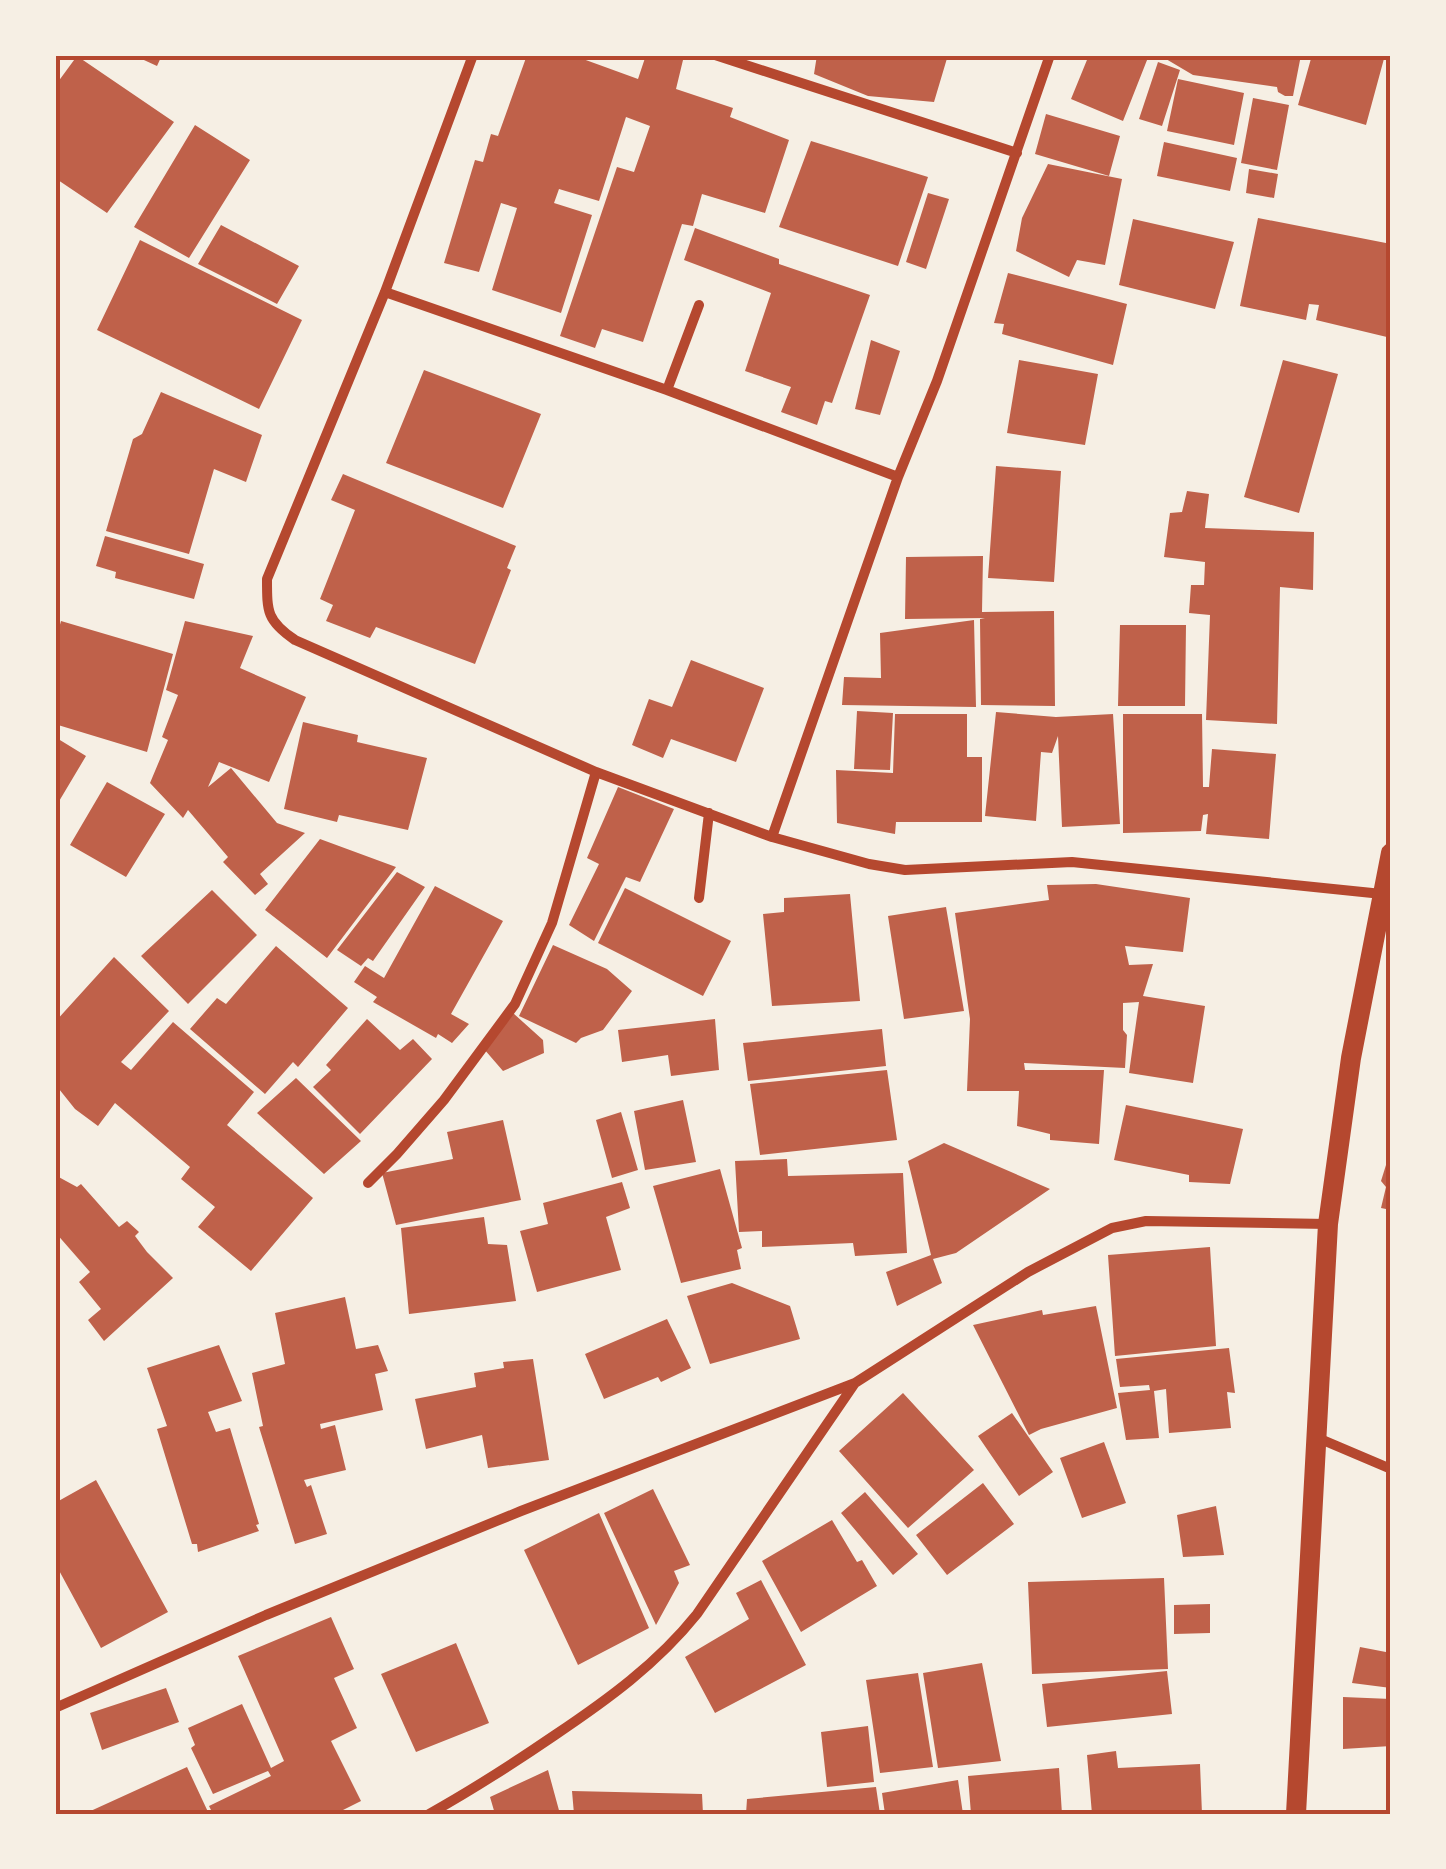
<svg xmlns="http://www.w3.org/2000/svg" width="1446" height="1869" viewBox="0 0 1446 1869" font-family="Rubik,sans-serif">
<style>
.building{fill:#bf614a}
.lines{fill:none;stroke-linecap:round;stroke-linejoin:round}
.minor{stroke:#b5482f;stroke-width:10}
.secondary{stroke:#b5482f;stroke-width:20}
.neatline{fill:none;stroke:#b5482f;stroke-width:4}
</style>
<rect width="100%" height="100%" fill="#f6efe4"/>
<path class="building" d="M133,55H162L157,66Z
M527,55H572L638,79L646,55H667L683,60L676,89L733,108L730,117L789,140L765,213L702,194L693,226L682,224L643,342L602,329L595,348L560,336L617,167L634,172L650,126L626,117L599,201L559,189L554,203L592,215L561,313L492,290L517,208L501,203L479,272L444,263L475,160L483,162L491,134L498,136Z
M817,55H948L934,102L868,96L814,74Z
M1089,55H1149L1123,121L1071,99Z
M1168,55H1301L1293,96H1285L1278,92L1277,87L1193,75L1166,59Z
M1312,55H1385L1366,125L1298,105Z
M77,56L174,122L107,213L55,178V86Z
M1158,62L1180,70L1162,126L1139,119Z
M1178,79L1244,93L1234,145L1167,131Z
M1253,98L1289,105L1277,170L1241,163Z
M1046,114L1120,136L1109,176L1035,154Z
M195,125L250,160L189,258L134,227Z
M811,141L928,177L898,266L779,227Z
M1164,142L1237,158L1230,191L1157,176Z
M1048,164L1122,179L1105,265L1077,260L1069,277L1016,251L1022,218Z
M1249,169L1278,174L1274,198L1246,193Z
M928,193L949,199L926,269L906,262Z
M1258,218L1391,244L1388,293H1391V338L1316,320L1319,305L1309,304L1306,320L1240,306Z
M1133,219L1234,242L1215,309L1119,285Z
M221,225L299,266L277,304L198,264Z
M695,228L779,259V264L870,295L832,403L825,401L817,425L781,412L791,387L745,371L771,293L684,260Z
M140,240L302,320L259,409L97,330Z
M1008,273L1127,304L1113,365L1002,334L1004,324L994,323Z
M871,340L900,351L880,415L855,409Z
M1019,360L1098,374L1085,445L1007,433Z
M1283,360L1338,374L1299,513L1244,497Z
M424,370L541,414L503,508L386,463Z
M161,392L262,435L246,482L214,469L189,554L106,531L133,439L142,434Z
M996,466L1061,471L1054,582L988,578Z
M343,474L516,546L507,568L511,570L475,664L376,627L370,638L326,621L333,605L320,599L355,510L331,500Z
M1187,491L1209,494L1205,528L1314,532L1313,590L1280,587L1277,724L1206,720L1210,615L1189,613L1191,585H1204L1205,562L1164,557L1170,513L1182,512Z
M105,536L204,564L194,599L115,578L116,572L96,566Z
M983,556L982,612L1054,611L1055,706L981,705L980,619L985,618L905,619L906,557Z
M974,620L976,707L842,705L844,677L881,678L880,633Z
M61,621L173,654L147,752L58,725L55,732V643Z
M185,621L253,636L240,668L306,697L269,782L219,762L208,787L231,768L277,823L305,833L260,874L268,884L255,895L223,862L228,857L188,810L183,818L150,783L168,740L162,737L178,695L166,690Z
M1120,625H1186L1185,706H1118Z
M691,660L764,688L736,762L671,739L663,758L632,745L649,699L672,707Z
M857,711L893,713L890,770L854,769Z
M996,712L1056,717L1113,714L1120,824L1062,827L1058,736L1052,753L1041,752L1036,821L985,816Z
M895,714H967V757H982V822H896L895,834L837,823L836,770L893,773Z
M1123,714H1202L1203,787H1209L1212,749L1276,754L1269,839L1206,834L1208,814L1203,815L1201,831L1123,833Z
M303,722L358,735L357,742L427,758L408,830L339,815L337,822L284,809Z
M55,737L86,756L55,808Z
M107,782L165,814L126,877L70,845Z
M618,787L674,809L640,882L626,877L594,941L569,925L599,864L587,858Z
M320,839L396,867L327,958L265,910Z
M397,872L425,887L373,961L368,958L361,966L337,950Z
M1096,884L1190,898L1183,952L1125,946L1129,965L1153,964L1143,996L1205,1006L1193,1083L1129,1073L1139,1002L1123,1003V1030L1127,1035L1125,1068L1024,1063L1025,1070H1104L1099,1144L1050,1140V1134L1017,1126L1019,1091H967L970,1019L955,913L1049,900L1047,885Z
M435,886L503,921L451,1014L469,1024L452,1043L438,1034L436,1038L373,1002L377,997L354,982L365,966L384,978Z
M625,888L731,941L703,996L598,943Z
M212,890L257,935L188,1004L141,956Z
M850,894L860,1001L772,1006L763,914L784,912V898Z
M946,907L964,1011L904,1019L888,916Z
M553,945L607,969L632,991L603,1030L581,1038L576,1043L519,1016Z
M276,946L348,1008L298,1067L293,1062L265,1094L190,1029L217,998L226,1004Z
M114,957L169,1011L121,1062L131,1070L173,1022L254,1092L227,1125L313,1198L251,1271L198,1227L215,1207L181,1179L190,1167L115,1103L98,1126L75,1109L55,1084V1022Z
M513,1013L543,1040L544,1053L503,1071L484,1049Z
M367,1019L400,1050L413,1039L432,1059L360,1134L313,1087L331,1070L326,1065Z
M715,1019L719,1070L671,1076L668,1055L622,1062L618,1030Z
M882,1029L886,1066L748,1081L743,1043Z
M887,1070L897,1140L760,1155L750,1084Z
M296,1078L361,1141L324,1174L257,1113Z
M683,1100L696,1162L645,1170L634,1111Z
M1126,1105L1243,1129L1230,1184L1189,1182V1175L1114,1160Z
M621,1112L638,1170L612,1178L596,1120Z
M503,1120L521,1200L396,1225L382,1173L453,1159L447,1132Z
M944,1143L1050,1189L956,1253L933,1259L942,1283L897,1306L886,1272L931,1255L908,1161Z
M787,1159L788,1176L903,1173L907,1253L855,1256L853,1243L762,1247V1231L739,1232L735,1161Z
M1386,1165H1391V1210L1381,1208L1386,1187L1381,1181Z
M720,1169L742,1248L737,1250L741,1269L681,1283L653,1186Z
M55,1175L77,1187L81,1184L119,1227L127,1221L139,1232L135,1236L147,1252L173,1278L104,1341L88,1320L101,1309L79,1282L90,1272L55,1232Z
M622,1182L630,1208L606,1217L621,1270L537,1292L520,1231L548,1224L543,1203Z
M484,1217L488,1244L507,1245L516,1301L409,1314L401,1228Z
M1210,1247L1216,1346L1115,1356L1108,1255Z
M732,1283L790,1306L800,1339L710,1364L687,1296Z
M345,1297L356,1349L378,1345L388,1371L375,1374L383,1410L320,1424L321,1429L335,1425L346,1470L304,1480L307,1487L311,1485L327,1534L295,1544L259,1427L263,1426L252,1373L285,1364L275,1313Z
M1096,1306L1117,1408L1041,1429L1029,1435L973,1325L1042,1310L1043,1315Z
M667,1319L691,1368L661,1382L658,1377L604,1399L585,1354Z
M219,1345L242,1401L208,1412L216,1432L230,1428L259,1524L256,1525L259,1531L198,1552L197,1544H192L157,1429L167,1426L147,1368Z
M1229,1348L1235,1393L1227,1392L1231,1428L1169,1433L1166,1389L1154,1391L1159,1438L1126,1440L1118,1393L1150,1390L1149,1385L1120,1387L1116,1359Z
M533,1359L549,1460L488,1468L482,1435L426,1449L415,1399L476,1387L474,1373L504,1368L503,1362Z
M903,1393L974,1470L908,1528L839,1451Z
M1012,1413L1053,1472L1019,1496L978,1436Z
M1104,1442L1126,1503L1082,1518L1060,1458Z
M96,1480L168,1612L101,1648L55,1563V1503Z
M983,1483L1014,1524L947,1575L916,1535Z
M653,1489L690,1565L674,1571L679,1583L656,1625L604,1513Z
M865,1492L918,1554L893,1575L841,1513Z
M1216,1506L1224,1555L1183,1557L1177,1515Z
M599,1513L649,1628L578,1665L524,1550Z
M832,1520L857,1562L862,1560L877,1586L801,1632L762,1561Z
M1164,1578L1168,1669L1032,1674L1028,1582Z
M761,1580L806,1665L715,1713L685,1657L749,1619L736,1593Z
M1210,1604V1633L1174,1634V1605Z
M331,1617L354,1669L334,1678L357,1728L331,1741L361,1801L335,1814H213L209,1806L271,1776L268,1771L213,1794L191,1748L195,1745L188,1728L242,1704L271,1768L284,1761L238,1656Z
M456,1643L489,1723L416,1752L381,1674Z
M1360,1647L1391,1653V1688L1352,1683Z
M982,1663L1001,1761L938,1768L923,1673Z
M1167,1671L1172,1714L1047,1727L1042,1684Z
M918,1673L933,1767L880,1773L866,1680Z
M166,1688L179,1722L102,1750L90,1713Z
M1343,1697L1391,1699V1746L1343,1749Z
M868,1726L874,1782L827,1787L821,1732Z
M1116,1751L1118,1768L1200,1764L1202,1814H1092L1087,1755Z
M187,1767L209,1814H84Z
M1059,1768L1062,1814H971L968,1776Z
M548,1770L560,1814H495L490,1797Z
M958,1780L963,1814H885L882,1793Z
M876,1787L880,1814H746L747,1799Z
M572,1791L702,1794L703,1814H574Z"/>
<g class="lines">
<path class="minor" d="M473,55L385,292L267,579C267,612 267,621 295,640L596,772L772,837L869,864L905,870L1072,862L1382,894
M715,55L1017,153
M385,292L667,390L898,477
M667,390L699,305
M772,837L898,477L937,381L1050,55
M699,898L709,813
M368,1183L397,1154L444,1100L515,1004L552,923L596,772
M1318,1438L1391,1469
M55,1708L266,1615L521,1511L855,1383L1028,1272L1112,1228L1146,1221L1328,1224
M429,1814C472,1790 514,1763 555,1735C607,1700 657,1664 697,1614L855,1383"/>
<path class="secondary" d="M1296,1814L1328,1224L1351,1058L1391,853"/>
</g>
<rect width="1446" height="1869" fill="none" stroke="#f6efe4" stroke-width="115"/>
<rect x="58" y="58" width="1330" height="1754" class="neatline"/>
</svg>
